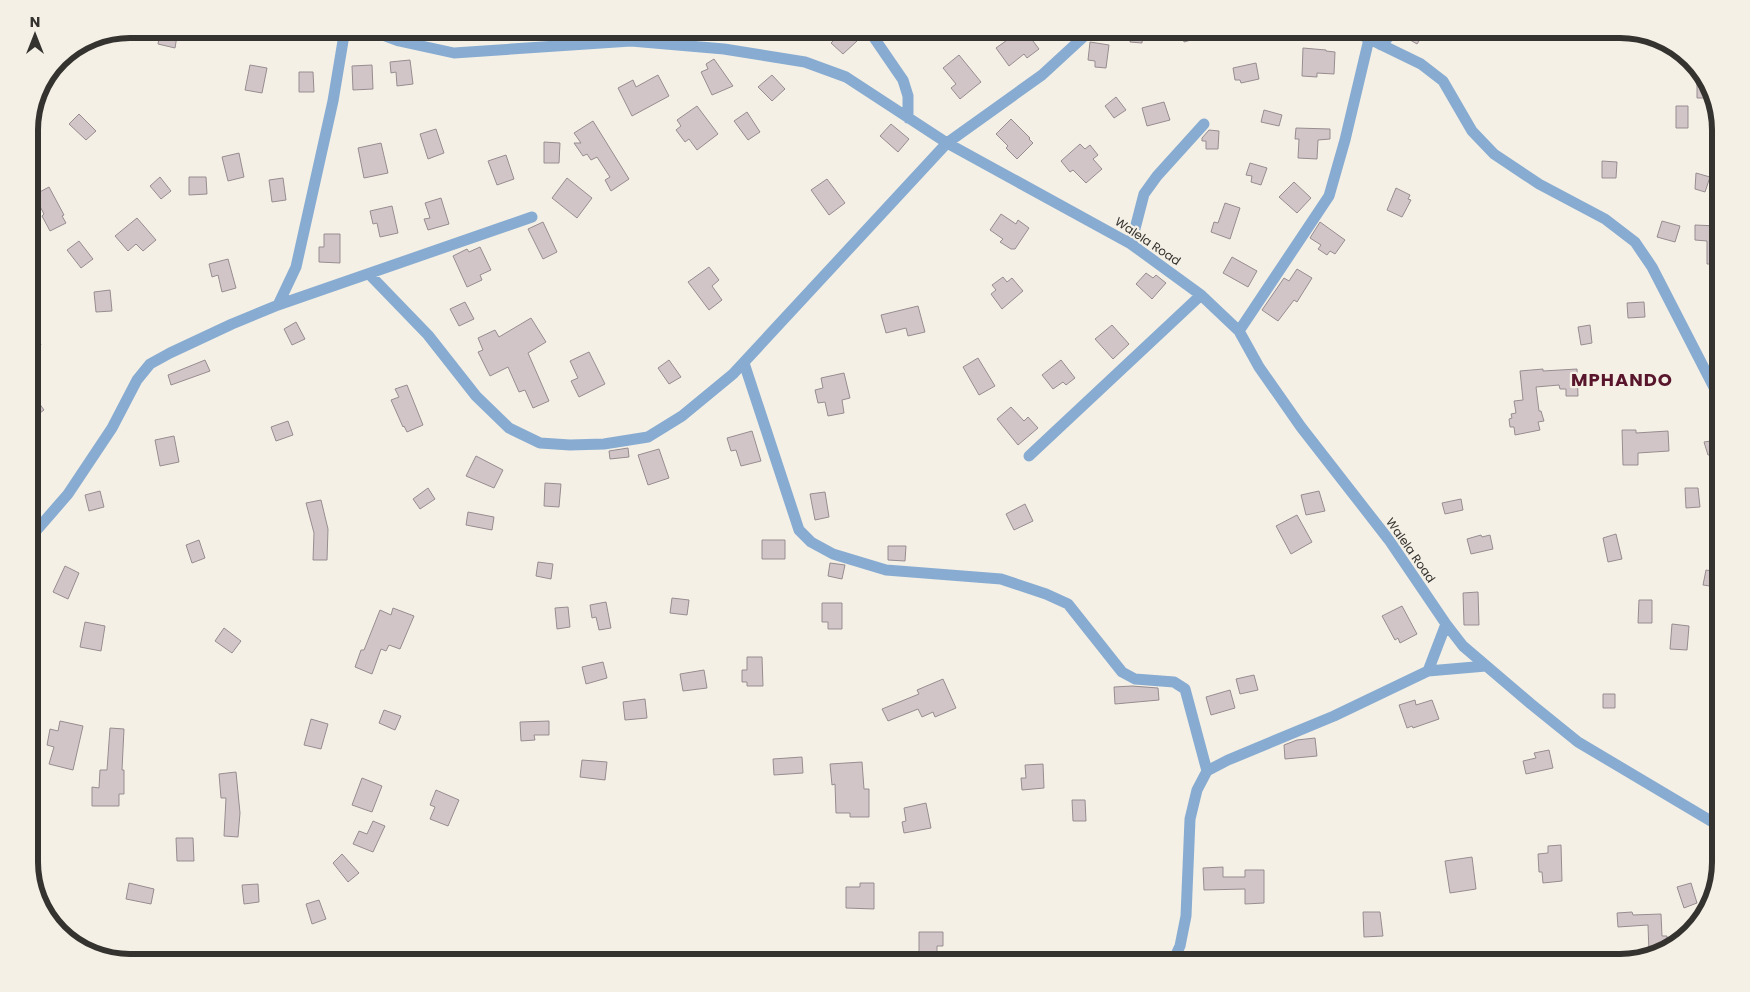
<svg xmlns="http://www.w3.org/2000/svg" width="1750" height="992" viewBox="0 0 1750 992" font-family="Poppins,sans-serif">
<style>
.building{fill:#d1c5c8;stroke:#978d90}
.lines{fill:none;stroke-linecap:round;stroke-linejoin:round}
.minor{stroke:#88acd1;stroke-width:11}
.labels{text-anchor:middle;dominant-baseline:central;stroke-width:4.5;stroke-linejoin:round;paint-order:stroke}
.street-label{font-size:12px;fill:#35332f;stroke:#f5f0e6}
.district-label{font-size:18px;font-weight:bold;letter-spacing:1px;fill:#58152c;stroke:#f5f0e6}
.rim{fill:none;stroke:#35332f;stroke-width:6}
</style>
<rect width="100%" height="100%" fill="#f5f0e6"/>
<path class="building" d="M845,29L857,41L843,54L831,43Z
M1012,29H1024L1039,49L1027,58L1024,54L1009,66L996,48L1010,38L1006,33Z
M1131,29H1143L1142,43L1130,42Z
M1180,29H1218L1219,32L1184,42Z
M1410,29H1427L1417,44L1405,37Z
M160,33L177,36L175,48L158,44Z
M1090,42L1109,45L1106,68L1095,67V61L1088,60Z
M1303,48L1326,50V51L1335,52L1334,74L1317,73V77L1302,76Z
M959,55L981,82L960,99L951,88L956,84L943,68Z
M714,59L733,86L712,95L701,72L708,69L706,64Z
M410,60L413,84L397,86L396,72L391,73L390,62Z
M1256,63L1259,79L1241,83L1240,80H1235L1233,68Z
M250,65L267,68L262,93L245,90Z
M372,65L373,89L353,90L352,66Z
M1697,68L1708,79L1714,98H1697Z
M299,72H313L314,92H299Z
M658,75L669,96L632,116L618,88L633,80L636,87Z
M772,75L785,89L772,101L758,87Z
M1116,97L1126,110L1114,118L1105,106Z
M1164,102L1170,120L1147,126L1142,108Z
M697,106L718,134L697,150L689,139L685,142L676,130L681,126L677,120Z
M1676,106H1688V128H1676Z
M1264,110L1282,115L1279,126L1261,122Z
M747,112L760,132L748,140L734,121Z
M79,114L96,131L86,140L69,124Z
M1011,119L1030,138L1029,139L1033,143L1017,159L1006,148L1008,146L996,134Z
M593,121L629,179L611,191L605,180L610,177L597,157L591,160L587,154L583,156L574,143H581L574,133Z
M891,124L909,139L898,152L880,136Z
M1296,128L1330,129V139L1318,140L1317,159L1298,158L1299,139H1295Z
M436,129L444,153L428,159L420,134Z
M1209,130L1219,131L1218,149H1206V141H1202V138Z
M544,142L560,143L559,163H544Z
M381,143L388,173L364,178L358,148Z
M1080,144L1085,149L1090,145L1098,155L1093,159L1102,169L1086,183L1073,170L1070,172L1061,161Z
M239,153L244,177L228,181L222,157Z
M506,155L514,179L497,185L488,161Z
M1602,161L1617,162L1616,178H1602Z
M1250,163L1267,168L1261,185L1251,182L1252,176L1246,175Z
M1696,173L1710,177L1705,192L1695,189Z
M160,177L171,191L161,199L150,186Z
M189,177H206L207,194L189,195Z
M283,178L286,200L272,202L269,180Z
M567,178L592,198L577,218L552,198Z
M827,179L845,203L829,215L811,190Z
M1294,182L1311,198L1297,213L1279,197Z
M49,187L64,215L62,216L66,223L50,231L42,216L44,214L34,195Z
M1396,188L1410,195L1408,199L1411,200L1402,217L1387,210Z
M441,198L449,224L428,230L424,219L430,218L425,203Z
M1225,203L1240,208L1230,239L1211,232L1214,222L1218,223Z
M392,206L398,233L380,237L377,223L373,224L370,211Z
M1001,214L1016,224L1018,220L1029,228L1015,249H1011L1000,242L1003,239L990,230Z
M137,218L156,240L143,251L136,244L128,251L115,236Z
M1662,221L1680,226L1675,242L1657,237Z
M543,222L557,252L543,259L528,229Z
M1320,222L1345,240L1335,254L1330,251L1327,255L1318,249L1321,245L1310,238Z
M1695,225L1718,226L1717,264H1707V241L1695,240Z
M324,234H340V263L319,262V247H324Z
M79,241L93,259L81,268L67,250Z
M480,247L491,270L480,275L482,280L467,287L453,256L467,249L469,252Z
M1232,257L1257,271L1248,287L1223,273Z
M228,259L236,288L222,292L218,275L212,277L209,264Z
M709,267L719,280L712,286L722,300L709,310L688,282Z
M1297,269L1312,278L1297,302L1294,300L1278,321L1262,310L1284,278L1289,281Z
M1146,273L1153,278L1156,275L1166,283L1152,299L1136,284Z
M1003,277L1007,282L1012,278L1023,291L1002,309L991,294L996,290L992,285Z
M110,290L112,311L96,312L94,292Z
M465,302L474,319L459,326L450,309Z
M1644,302L1645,317L1628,318L1627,303Z
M918,306L925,332L908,336L906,328L886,333L881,315Z
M29,316H30L41,345L29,350Z
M531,318L546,342L528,353L549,401L533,408L525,390L519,392L508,367L490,376L478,352L483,350L478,338L495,330L499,337Z
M296,322L305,339L292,345L284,329Z
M1112,325L1129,344L1113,359L1095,339Z
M1590,325L1592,343L1581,345L1578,327Z
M589,352L605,384L579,397L571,381L578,378L570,361Z
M978,358L995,386L979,395L963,367Z
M205,360L210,371L171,385L168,375Z
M669,360L681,377L669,384L658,368Z
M1061,360L1075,378L1066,385L1063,382L1053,389L1042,375Z
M1543,369V371L1577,369L1578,396H1566V389H1560L1559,385L1536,387L1539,411H1541L1544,421L1538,422L1540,430L1515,435L1514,427H1510L1509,419L1512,418L1511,414L1516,413L1514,401L1523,400L1520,371Z
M844,373L850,398L842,400L844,413L828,416L825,402L818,403L815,390L823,388L821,378Z
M407,385L423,425L407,432L404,426L403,427L391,400L399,397L395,389Z
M29,389L44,410L29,421Z
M1011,407L1024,421L1028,417L1038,428L1018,445L997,419Z
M288,421L293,435L276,441L271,427Z
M1622,430H1636V433L1668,431L1669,451L1638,453V465H1623Z
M752,431L761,461L741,466L736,450L731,451L727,438Z
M174,436L179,462L160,466L155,440Z
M1718,440L1720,454L1708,455L1704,442Z
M628,448L629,457L610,459L609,451Z
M659,449L669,478L648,485L638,455Z
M476,456L503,470L494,488L466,476Z
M545,483L561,484L559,507L544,506Z
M428,488L435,499L420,509L413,499Z
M1685,488H1698L1700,507L1686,508Z
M100,491L104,507L89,511L85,495Z
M1319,491L1325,511L1306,515L1301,495Z
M825,492L829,517L815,520L810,494Z
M1461,499L1463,510L1445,514L1442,503Z
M321,500L328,529L327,560H313L314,533L306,503Z
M1025,504L1033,521L1014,530L1006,514Z
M468,512L494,517L492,530L466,525Z
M1297,515L1312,542L1291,554L1276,526Z
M1616,534L1622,559L1608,562L1603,538Z
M1481,535L1482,537L1490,535L1493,549L1471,554L1467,539Z
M199,540L205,558L192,563L186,545Z
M762,540H785V559H762Z
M888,546H906L905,561L888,560Z
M538,562L553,564L551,579L536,576Z
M830,563L845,565L842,579L828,576Z
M65,566L79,573L68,599L53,592Z
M1706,570L1718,572L1716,587L1703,585Z
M1478,592L1479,625H1464L1463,593Z
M672,598L689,600L687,615L670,613Z
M1639,600H1652V623H1638Z
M606,602L611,628L599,630L596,617L592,618L590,605Z
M822,603H842V629H828V622H822Z
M1402,606L1417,634L1400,643L1398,638L1395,640L1382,616Z
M568,607L570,627L557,629L555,608Z
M393,608L414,616L400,649L389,645L386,651L381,649L372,674L355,667L361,650H364L380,610L391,615Z
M85,622L105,626L101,651L80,647Z
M1672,624L1689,626L1687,650L1670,649Z
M224,628L241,641L232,653L215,641Z
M747,657H762L763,686H747V682H742V670H747Z
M603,662L607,678L586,684L582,667Z
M704,670L707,688L683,691L680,674Z
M1254,675L1258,690L1240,694L1236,679Z
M943,679L956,708L935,717L933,712L922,717L918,709L888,721L882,709L919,694L917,690Z
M1132,686L1158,688L1159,700L1115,704L1114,687Z
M1230,690L1235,708L1211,715L1206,697Z
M1603,694H1615V708H1603Z
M645,699L647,718L625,720L623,702Z
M1415,700L1416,705L1432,700L1439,719L1413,728L1412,726L1407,728L1399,705Z
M384,710L401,716L395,730L379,723Z
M311,719L328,724L321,749L304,745Z
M60,721L83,726L73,770L49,764L54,747L47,745L50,729L58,731Z
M549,721V735H534L535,740L521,741L520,722Z
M110,728L124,729L122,770H124V794H119V806H92V787L99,788L100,770H107Z
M1315,738L1317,756L1285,759L1284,745L1297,740Z
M1549,750L1553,768L1526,774L1523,761L1536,758L1534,753Z
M802,757L803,773L774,775L773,759Z
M582,760L607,762L605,780L580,777Z
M862,762L864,789H869V817H850V813H836L835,784L832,785L830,764Z
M1043,764L1044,788L1022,790L1021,778H1026L1025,765Z
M236,772L240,813L238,837L224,836L226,798H221L219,774Z
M362,778L382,786L372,812L352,805Z
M436,790L459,800L448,826L430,819L435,807L430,805Z
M1072,800H1085L1086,821H1073Z
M926,803L931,828L904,833L902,822L906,821L904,808Z
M373,821L385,826L373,852L353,844L359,831L367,834Z
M176,838H193L194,861H177Z
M1561,845L1562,881L1543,883L1542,872H1539L1538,854L1548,853V846Z
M342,854L359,873L348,882L333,863Z
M1472,857L1476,889L1450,893L1445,861Z
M1223,867V877H1245V870H1264V903L1245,904V889L1204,890L1203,868Z
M129,883L154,889L151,904L126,899Z
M860,883H874V909L846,908V887H860Z
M1691,883L1697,903L1684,908L1677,887Z
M258,884L259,902L244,904L242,885Z
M319,900L326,919L312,924L306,904Z
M1363,912H1380L1383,936L1364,937Z
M1632,912L1633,915L1661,914L1662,936H1667V951L1649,952L1648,925L1618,927L1617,913Z
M919,932H943V946H937V958L919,959Z"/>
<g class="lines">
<path class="minor" d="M367,29L399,41L454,53L631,41L724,49L805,62L846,77L947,143L1131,244L1201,295L1239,331L1259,367L1301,427L1389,540L1446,624L1463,646L1531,704L1578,742L1721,827
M868,29L903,80L908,96V118
M1349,29L1421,64L1443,81L1472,131L1494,154L1539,184L1605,219L1635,242L1652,267L1721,401
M1381,45L1396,29
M1131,244L1144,194L1157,176L1204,124
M369,274L428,335L476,396L509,428L540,443L570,445L604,444L648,437L682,416L733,374L947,143L1042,75L1092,29
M278,305L532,217
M1239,331L1329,196L1345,140L1369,39
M744,363L799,530L811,542L833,554L886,570L1001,579L1046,594L1068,604L1122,672L1135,679L1174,682L1185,689L1207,771
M1029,456L1201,295
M29,539L68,494L112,428L137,380L150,364L170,353L232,324L278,305L296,267L333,101L345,29
M1428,671L1446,624
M1172,963L1180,946L1186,916L1190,819L1197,790L1207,771L1228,760L1334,716L1428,671L1486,666"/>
</g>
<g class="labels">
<g class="street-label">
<text transform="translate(1148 241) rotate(34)">Walela Road</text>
<text transform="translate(1411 550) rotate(55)">Walela Road</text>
</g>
<g class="district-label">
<text x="1622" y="379">MPHANDO</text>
</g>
</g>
<path d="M0 0H1750V992H0ZM130 38H1620A92 92 0 0 1 1712 130V862A92 92 0 0 1 1620 954H130A92 92 0 0 1 38 862V130A92 92 0 0 1 130 38Z" fill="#f5f0e6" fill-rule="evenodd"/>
<path class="rim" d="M130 38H1620A92 92 0 0 1 1712 130V862A92 92 0 0 1 1620 954H130A92 92 0 0 1 38 862V130A92 92 0 0 1 130 38Z"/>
<g transform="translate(35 35)" stroke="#f5f0e6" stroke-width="4" paint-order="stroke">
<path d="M0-4L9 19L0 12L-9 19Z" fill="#35332f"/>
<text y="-8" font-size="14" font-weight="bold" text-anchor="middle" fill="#35332f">N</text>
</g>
</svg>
